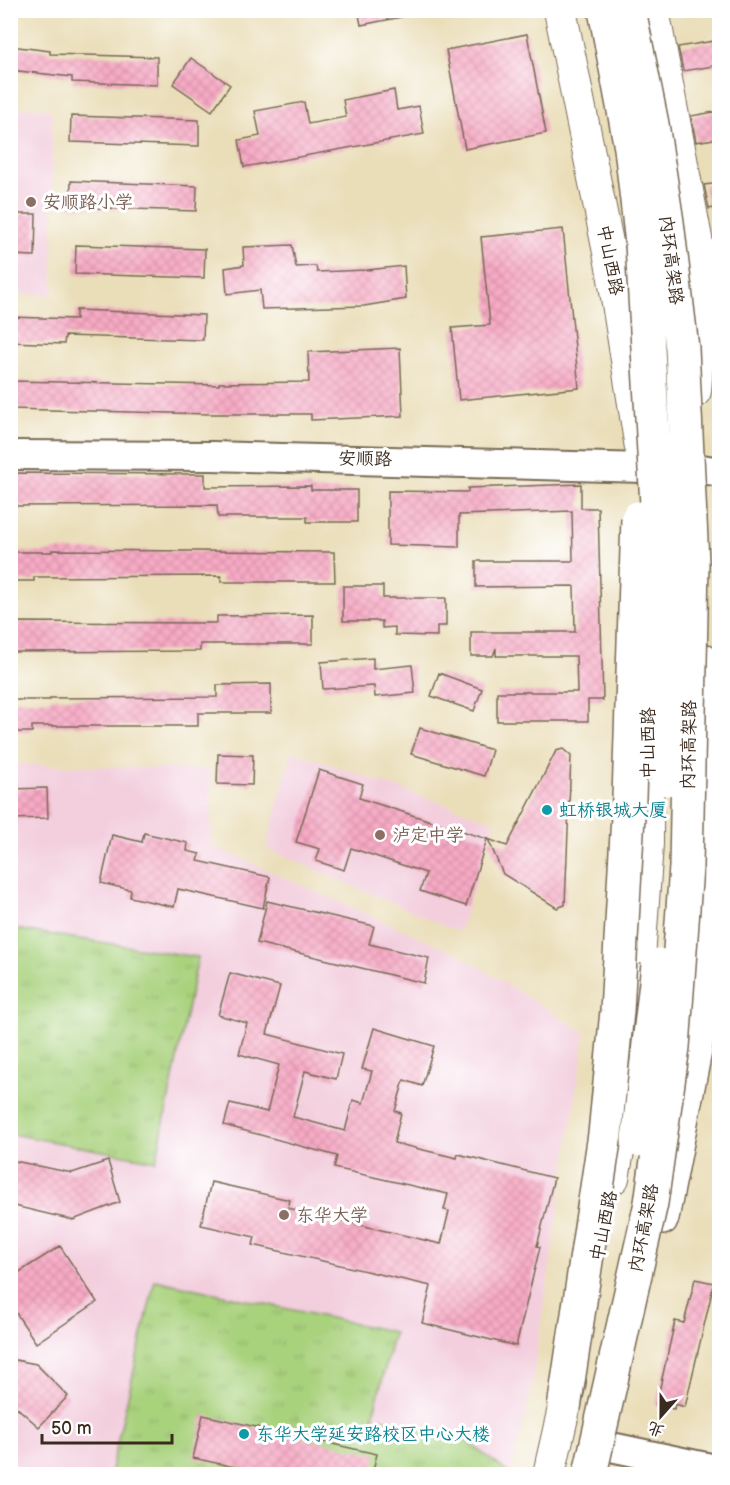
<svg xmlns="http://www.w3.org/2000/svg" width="730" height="1485" viewBox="0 0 730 1485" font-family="'Balsamiq Sans','LXGW WenKai TC',sans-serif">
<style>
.built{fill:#f3cfde}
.park{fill:url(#park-tufts);stroke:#727e4e;stroke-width:1.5}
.building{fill:url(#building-cross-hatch)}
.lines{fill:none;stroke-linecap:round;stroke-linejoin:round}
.secondary-casing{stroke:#786954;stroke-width:32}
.primary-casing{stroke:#786954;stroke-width:34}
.highway-casing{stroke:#786954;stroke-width:36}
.secondary{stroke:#fff;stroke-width:28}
.primary{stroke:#fff;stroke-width:32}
.highway{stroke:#fff;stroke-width:33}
.highway-bridge-casing{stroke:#786954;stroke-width:36;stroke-linecap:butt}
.highway-bridge{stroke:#fff;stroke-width:33}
.education-dot{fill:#8d6e63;stroke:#fff;stroke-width:2}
.culture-dot{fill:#0f9aa8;stroke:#fff;stroke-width:2}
.labels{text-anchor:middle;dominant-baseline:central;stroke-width:6;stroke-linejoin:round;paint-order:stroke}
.education-label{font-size:18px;fill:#785e54;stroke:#fff;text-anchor:start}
.street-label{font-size:18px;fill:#3b2a1e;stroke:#fff}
.culture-label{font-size:18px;fill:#0d838f;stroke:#fff;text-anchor:start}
</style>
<defs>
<pattern id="park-tufts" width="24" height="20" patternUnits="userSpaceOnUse" patternTransform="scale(1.5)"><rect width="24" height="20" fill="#a9d27d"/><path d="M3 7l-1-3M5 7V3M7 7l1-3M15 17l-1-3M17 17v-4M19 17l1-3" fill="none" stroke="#92b46c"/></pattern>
<pattern id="building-cross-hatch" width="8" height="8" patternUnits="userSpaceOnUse" patternTransform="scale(1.5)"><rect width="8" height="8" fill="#f7aac5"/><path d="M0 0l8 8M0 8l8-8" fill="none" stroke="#d592a9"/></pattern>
</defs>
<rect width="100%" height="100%" fill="#fff"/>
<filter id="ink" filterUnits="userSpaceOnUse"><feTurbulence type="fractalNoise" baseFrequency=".0167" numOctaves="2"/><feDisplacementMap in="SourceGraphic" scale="12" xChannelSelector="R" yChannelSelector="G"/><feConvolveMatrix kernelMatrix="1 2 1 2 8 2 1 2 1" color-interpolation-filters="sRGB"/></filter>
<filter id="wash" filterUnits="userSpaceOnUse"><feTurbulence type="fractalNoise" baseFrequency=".008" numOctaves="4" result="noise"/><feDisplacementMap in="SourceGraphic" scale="24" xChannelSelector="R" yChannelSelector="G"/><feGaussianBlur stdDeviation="1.35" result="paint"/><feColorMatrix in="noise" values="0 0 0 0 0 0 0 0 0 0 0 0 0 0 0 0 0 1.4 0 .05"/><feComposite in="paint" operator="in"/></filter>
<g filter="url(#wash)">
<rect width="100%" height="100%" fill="#eadeb9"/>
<path class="built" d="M11,106L52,110L53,295L11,294Z
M292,751L495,822L459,932L266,848Z
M11,764L210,770L212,846L460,955L585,1033L530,1397L510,1474H11Z"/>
<path class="park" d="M14,929L198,957L156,1161L11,1134L10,944Z
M155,1280L394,1332L373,1417L459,1435L510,1474H110Z"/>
<g id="blocks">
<path class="building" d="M358,10H401L402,17L361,25Z
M527,34L546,133L465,149L446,50Z
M720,40V65L683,71L678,47Z
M10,46L50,51V54L157,57V85L72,82V77L10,70Z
M191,58L230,85L212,111L173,84Z
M394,90L397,110L419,106L424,134L244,167L239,140L260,136L255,111L304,102L308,124L346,117L343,100Z
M720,111V138L696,142L691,116Z
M71,116L199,120V146L70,142Z
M71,181L197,186L196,211L70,207Z
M720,183V207L709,209L704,185Z
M10,214H36L35,256L10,255Z
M563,229L579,388L459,400L452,328L490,325L481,237Z
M76,245L205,249L204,278L75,274Z
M292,245L296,267L316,266L317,272L367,270L404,266L406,299L364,306L262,309L260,290L227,294L225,268L244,265L243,247Z
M76,310L204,315L203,340L65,336L64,344L10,342V317L76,319Z
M400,348L403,416L311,420V414H210L10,409V381L219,385V383L309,382L308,352Z
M10,473L205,474V487L311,486V490H357V522H307V517H218L217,505L10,506Z
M581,484V508H598L603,700H588V721H497V692H577L576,656H496V648L493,656H471V632H575L574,586L476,587V561H573L572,511L459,515V547L388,545V491L468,492V488Z
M52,550L334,552L335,582H221V576L34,577V581H10V552H52Z
M343,586H383V598H446V626H437V636L395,635V627L382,628V621H343Z
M313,615V644H200V651L10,652V622L217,623V616Z
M373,658V669L412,665L415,693L375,697L374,686L323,689L321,662Z
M439,673L482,689L474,711L431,696Z
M271,684V713H198V726H32V732H10V700H50V698L217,697V685Z
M420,728L492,750L484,776L411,754Z
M563,749L571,756L565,905L557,908L503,874L488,839L507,846L556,751Z
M218,754L253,755L252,785L217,784Z
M319,770L363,784L359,798L487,839L466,906L420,891L426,873L351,848L344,870L316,861L320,849L296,842Z
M47,788L48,818L10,819V789Z
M144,833L188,843L187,851L200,854L198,861L270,877L263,908L178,889L174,907L130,897L131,890L101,883L112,835L142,842Z
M267,901L374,926L369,944L429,958L424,983L257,943Z
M230,973L280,986L267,1034L342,1054L336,1079L305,1071L293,1117L345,1131L353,1100L363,1103L372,1071L362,1069L374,1028L434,1046L422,1086L404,1080L395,1111L401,1113L394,1143L457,1158L458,1154L554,1178L537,1246L540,1247L516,1346L422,1323L431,1286L253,1245L255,1237L201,1225L211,1182L290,1200L288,1208L441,1244L449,1211L444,1210L448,1194L334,1168L337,1156L224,1125L230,1103L267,1112L279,1065L239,1054L247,1023L218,1015Z
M10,1160L72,1173L108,1161L120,1202L73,1220L10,1205Z
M60,1246L97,1302L36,1343L10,1304V1278Z
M695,1279L714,1283L685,1407L675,1404L674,1409L656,1405L675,1321L684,1323Z
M10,1359L36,1364L68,1396L39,1427L15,1406L10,1405Z
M203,1415L377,1454L372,1474H266L193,1458Z"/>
</g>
</g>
<g filter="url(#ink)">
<use href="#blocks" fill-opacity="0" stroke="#786954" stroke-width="1.5"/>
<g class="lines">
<defs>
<path id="secondary" d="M10,455L212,456L644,468L690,467L720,472
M597,1444L720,1470"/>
<path id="primary" d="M560,10L613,272L642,454
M653,10L704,281L695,391
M613,1178L623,1125L634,1030L647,844L648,686
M549,1474L570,1382"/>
<path id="highway" d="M662,1218L696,1046L711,882V757L702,660"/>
</defs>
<use href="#secondary" class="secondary-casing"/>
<use href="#primary" class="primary-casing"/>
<use href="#highway" class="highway-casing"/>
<use href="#secondary" class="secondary"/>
<use href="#primary" class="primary"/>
<use href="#highway" class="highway"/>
<defs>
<path id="highway-bridge" d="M605,10L631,148L642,244L659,539L667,779
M638,1140L658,965
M564,1408L605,1134L617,1011L629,798L638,518
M590,1474L651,1203L673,1047L686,867L692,562L682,348L667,222L652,124L629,10"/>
</defs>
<use href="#highway-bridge" class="highway-bridge-casing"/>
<use href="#highway-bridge" class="highway-bridge"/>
</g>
</g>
<g class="education-dot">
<circle cx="31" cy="202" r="6"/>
<circle cx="380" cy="835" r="6"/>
<circle cx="284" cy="1215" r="6"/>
</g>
<g class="culture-dot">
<circle cx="547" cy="810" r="6"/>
<circle cx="244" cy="1434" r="6"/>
</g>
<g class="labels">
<g class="education-label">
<text x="43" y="202">安顺路小学</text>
<text x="392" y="835">泸定中学</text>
<text x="296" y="1215">东华大学</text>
</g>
<g class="street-label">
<text transform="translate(610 260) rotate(79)">中山西路</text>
<text transform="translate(671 260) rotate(83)">内环高架路</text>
<text transform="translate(365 459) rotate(1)">安顺路</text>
<text transform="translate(648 743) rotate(-90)">中山西路</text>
<text transform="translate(689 745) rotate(-89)">内环高架路</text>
<text transform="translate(604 1226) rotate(-78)">中山西路</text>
<text transform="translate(644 1228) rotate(-79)">内环高架路</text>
</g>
<g class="culture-label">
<text x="559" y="810">虹桥银城大厦</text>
<text x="256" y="1434">东华大学延安路校区中心大楼</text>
</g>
</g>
<rect width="730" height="1485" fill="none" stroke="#fff" stroke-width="36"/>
<g transform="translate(661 1416) rotate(201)" stroke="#ffffff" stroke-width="4.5" paint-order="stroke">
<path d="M0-4.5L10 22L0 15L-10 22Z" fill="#3b2a1e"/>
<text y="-9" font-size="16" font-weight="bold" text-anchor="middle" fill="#3b2a1e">北</text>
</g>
<path d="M42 1434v9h130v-9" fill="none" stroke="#3b2a1e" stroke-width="3"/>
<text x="51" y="1434" font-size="18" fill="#3b2a1e" stroke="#ffffff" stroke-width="4.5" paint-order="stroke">50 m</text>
</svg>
